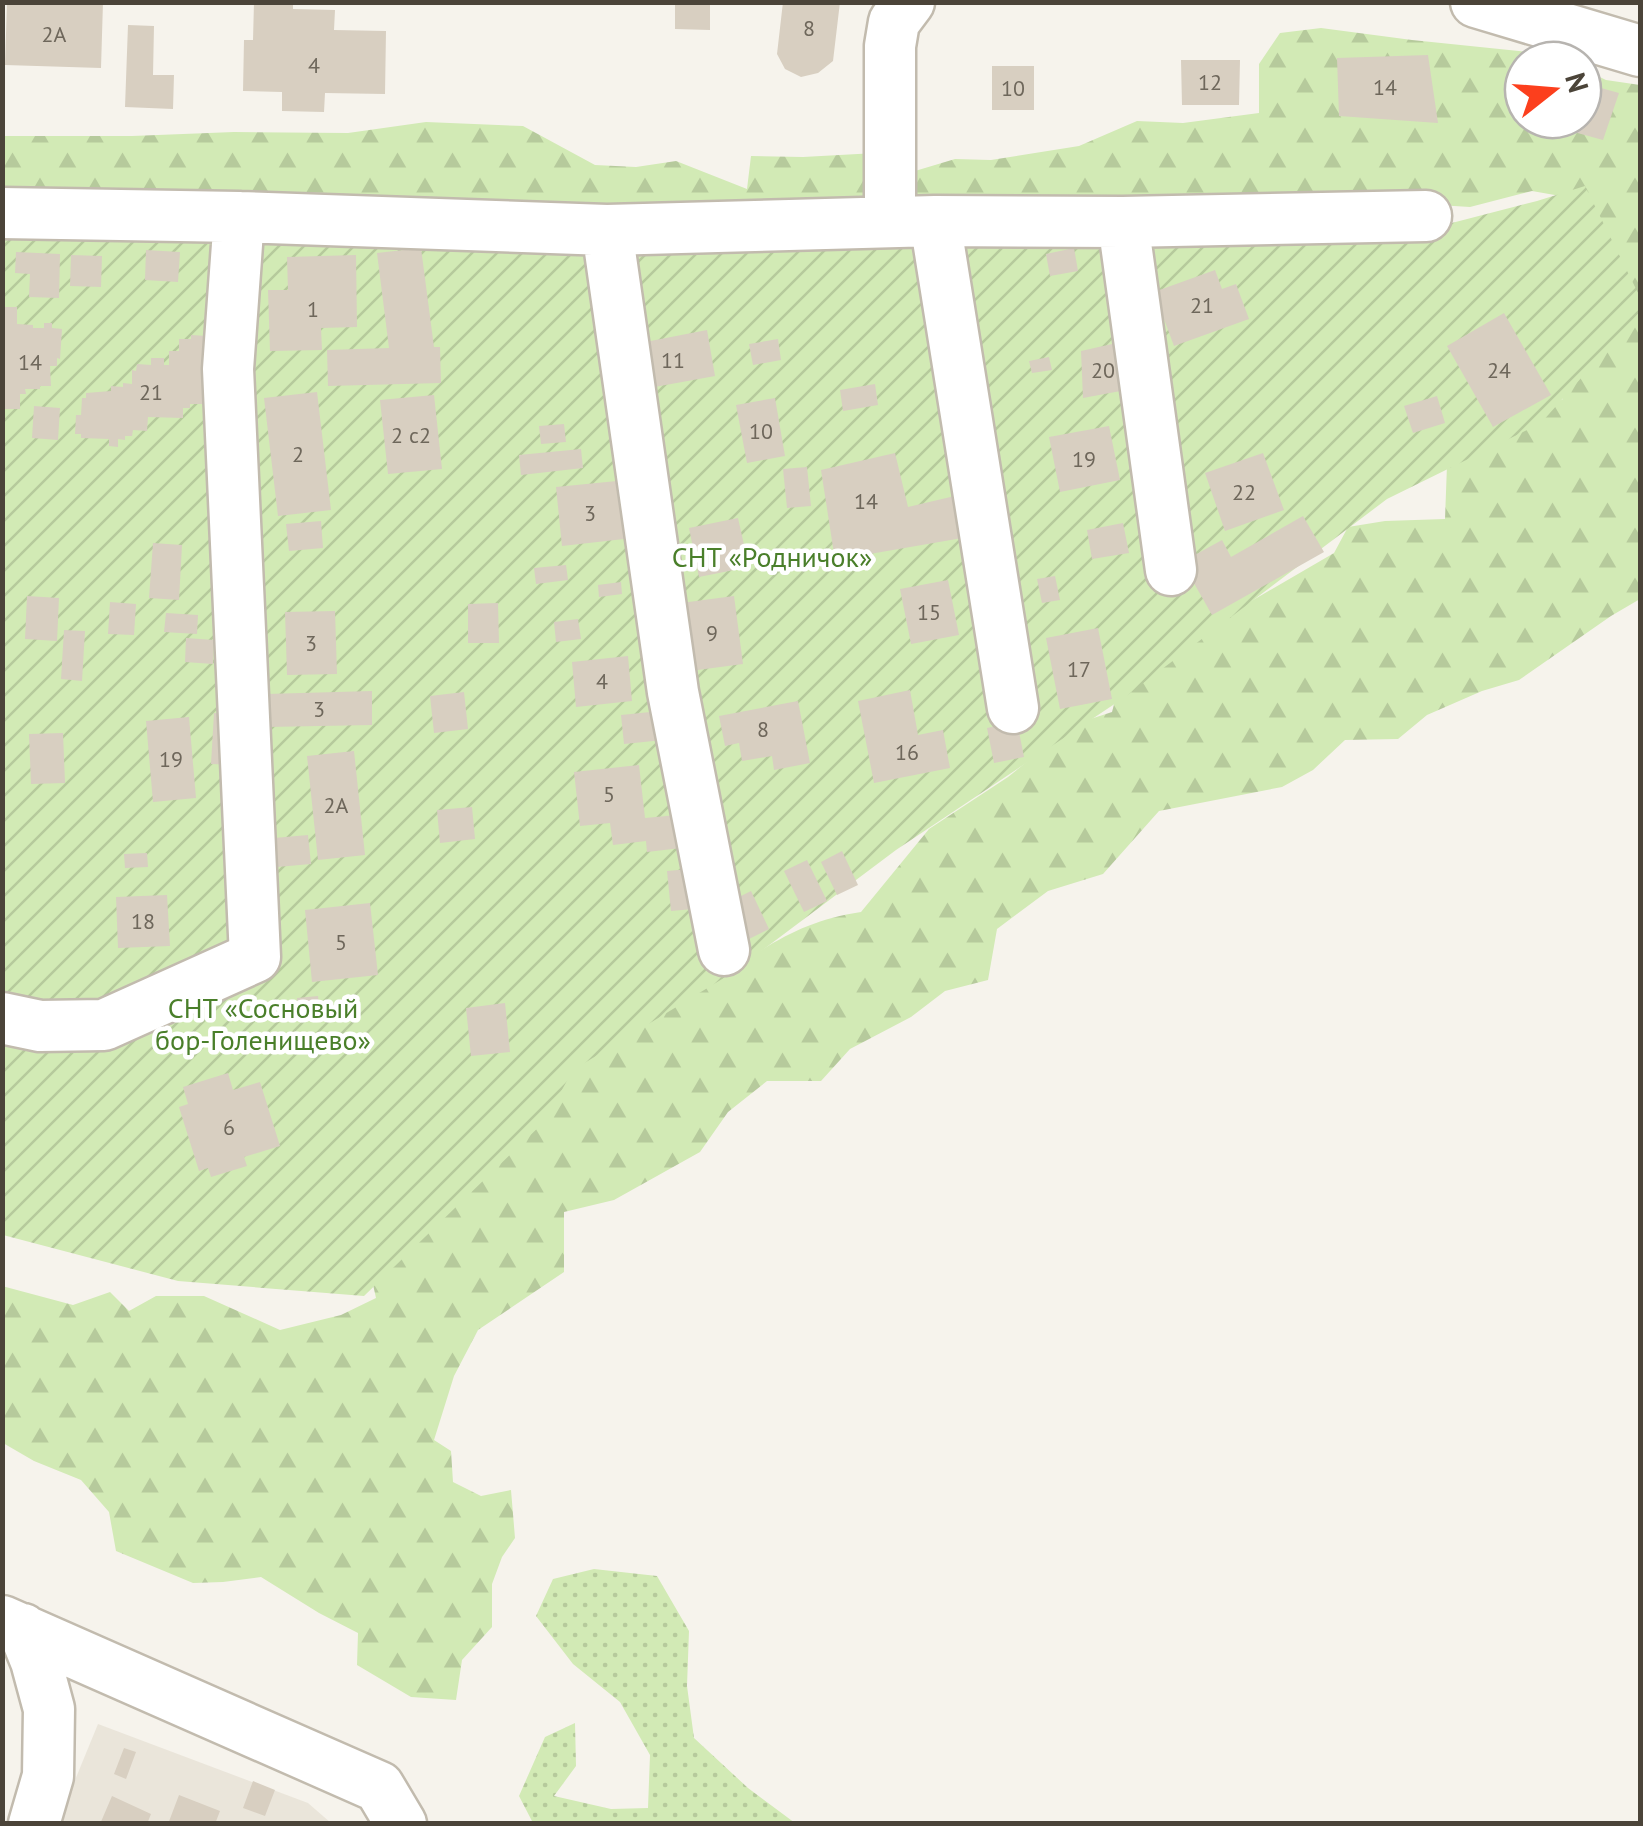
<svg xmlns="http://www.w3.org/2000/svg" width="1643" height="1826" viewBox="0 0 1643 1826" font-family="'PT Sans',sans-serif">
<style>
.residential{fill:#eae5da}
.grass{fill:url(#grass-dots)}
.forest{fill:url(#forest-firs)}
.garden{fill:url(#garden-furrows)}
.building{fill:#d8cfc1}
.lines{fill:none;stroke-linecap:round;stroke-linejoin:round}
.minor-casing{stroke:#c2bbae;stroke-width:55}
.minor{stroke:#fff;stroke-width:50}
.labels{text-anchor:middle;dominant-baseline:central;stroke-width:9;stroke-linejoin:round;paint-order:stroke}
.number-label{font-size:22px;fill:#6e675b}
.park-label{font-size:28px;fill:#4a7f2a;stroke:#fff}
</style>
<defs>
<pattern id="grass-dots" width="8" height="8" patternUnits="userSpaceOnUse" patternTransform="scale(2.5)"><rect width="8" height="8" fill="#d2eab5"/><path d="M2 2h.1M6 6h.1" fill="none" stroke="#b6ca9c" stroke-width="1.8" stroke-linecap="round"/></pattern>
<pattern id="forest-firs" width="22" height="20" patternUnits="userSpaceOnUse" patternTransform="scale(2.5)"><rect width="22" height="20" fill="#d2eab5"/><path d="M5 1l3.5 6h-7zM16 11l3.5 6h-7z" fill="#b6ca9c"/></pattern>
<pattern id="garden-furrows" width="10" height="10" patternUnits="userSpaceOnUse" patternTransform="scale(2.5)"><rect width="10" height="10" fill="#d2eab5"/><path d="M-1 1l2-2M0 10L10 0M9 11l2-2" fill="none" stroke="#b6ca9c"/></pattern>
</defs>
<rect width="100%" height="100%" fill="#f6f3ec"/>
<path class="residential" d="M98,1724L308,1803L331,1823L57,1824Z"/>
<path class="grass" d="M594,1569L657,1576L689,1631L687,1686L694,1738L748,1788L795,1823H533L519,1796L545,1737L575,1723L576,1766L554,1796L611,1809L648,1808L650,1755L620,1702L573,1664L536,1616L553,1579Z"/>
<path class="forest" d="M1321,28L1412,40L1548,54L1562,60H1523V120H1583V69L1606,80L1640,85V599L1611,616L1519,680L1482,691L1427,715L1398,739L1345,740L1313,770L1282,787L1159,811L1103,874L1048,891L997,929L988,980L945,991L911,1017L850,1049L821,1081H767L728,1112L700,1152L614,1200L564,1212V1272L478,1330L454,1376L434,1440L451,1451L453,1482L481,1496L511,1490L515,1538L502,1557L492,1584V1627L462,1660L456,1700L411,1697L357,1665L358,1633L319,1613L261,1577L223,1582L193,1583L116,1551L109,1512L81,1480L34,1461L3,1443L2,1286L73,1305L110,1292L129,1311L156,1296H204L280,1330L341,1315L376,1298L366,1253L334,1179L746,960C784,935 814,919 861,912L929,829L1008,777L1072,725L1112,712L1124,666L1205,628L1334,553L1348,527L1385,521L1445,519L1447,465L1563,399L1550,376L1566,197L1532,191L1470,207L1406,203L917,211L3,200V136H132L234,132L348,133L426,122L523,126L595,165L636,167L676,161L747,189L751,156L803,157L876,153L905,174L955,159L991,160L1079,146L1137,121L1183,123L1259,113V64L1280,33Z"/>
<path class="garden" d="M1585,186L1640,297V312L1541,423L1387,499L1125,697L896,850L732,973L573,1070L544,1122L364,1296L178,1281L3,1235L2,231L1417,232L1537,201Z"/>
<path class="building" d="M7,2H103L101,68L5,65Z
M254,2H293V9L335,10L334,30L386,31L385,94L325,93L324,112L282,111V92L243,91L244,40H253Z
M675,2H710V30L675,29Z
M783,2H840L833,61L818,73L801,77L785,69L777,54Z
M128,25L154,26L153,75H174L173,109L125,107Z
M1428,55L1438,123L1339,116L1337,58Z
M1181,60H1240L1239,105H1182Z
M992,66H1034V110H992Z
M1583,83L1619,93L1603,140L1552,126L1554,120H1583Z
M421,248L434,347H440L441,383L328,386L327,350L389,348L377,253Z
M1074,248L1078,271L1050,276L1046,254Z
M146,250L180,252L178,282L145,280Z
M16,252L60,254L59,298L29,297L30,274L15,273Z
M71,255L102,256L101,287L70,286Z
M356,255L357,327L321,328L322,350L270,351L268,290H288L287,257Z
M1215,270L1222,289L1236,284L1249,319L1174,346L1154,292Z
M2,307H17V324L33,325V328H44V323H52V328L62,329L60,359L57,358V366H50L51,386H40V389H25L26,394H20V409H2Z
M1504,313L1551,395L1493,427L1447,346Z
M707,330L715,376L638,390L630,345Z
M191,335L207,336L205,404H190V408H183V418L148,417L147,431L133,430L132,436H125V440L118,439V447L109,446V439L81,438V434H75L76,415H81L82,398H86V393L111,391V386L123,387V383L132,384V370L136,371L137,364L151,365V358H164V365H169V351H179V339H191Z
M778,339L781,360L753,365L749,344Z
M1121,342L1126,390L1083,398L1081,351Z
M1049,357L1052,370L1032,373L1029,361Z
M875,384L878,405L843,411L840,390Z
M317,392L331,510L278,516L264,398Z
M434,395L442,469L388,474L380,400Z
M1437,396L1445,423L1413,433L1404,406Z
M775,398L785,456L747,463L736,405Z
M34,406L60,408L58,440L32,438Z
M564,424L566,442L541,444L539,426Z
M1109,426L1120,480L1060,492L1049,437Z
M581,449L583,468L521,475L519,455Z
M895,453L908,507L959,495L968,537L835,560L821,470Z
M1263,453L1284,510L1225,531L1205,473Z
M807,467L811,506L787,508L783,469Z
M617,481L624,539L562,546L556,487Z
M1303,516L1324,552L1212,615L1182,562L1222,540L1231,557Z
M738,518L749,567L699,577L689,528Z
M321,521L323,548L289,551L286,524Z
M1123,523L1129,553L1092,559L1087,530Z
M153,543L182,545L179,600L149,598Z
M566,565L568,580L536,584L534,568Z
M1055,576L1060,600L1042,603L1037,579Z
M948,580L959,635L911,644L900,589Z
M621,582L622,594L599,597L598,585Z
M27,596L59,598L57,641L25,639Z
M734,596L743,664L690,671L681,603Z
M110,602L136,604L134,635L108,634Z
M498,603L499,643H468V604Z
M335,611L337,674L287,675L285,612Z
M166,613L198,615L197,634L164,632Z
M578,619L581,639L556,642L554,622Z
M1098,628L1112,699L1060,709L1046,638Z
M64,630L85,631L82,681L61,679Z
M186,638L214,640L213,664L185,662Z
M628,656L632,701L576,707L572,662Z
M910,690L918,735L943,730L950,768L874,783L858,701Z
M372,691V725L267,727L266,694Z
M464,692L468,729L434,733L430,696Z
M798,701L810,763L774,770L772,756L742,761L739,743L725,746L719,716Z
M660,711L663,740L624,744L621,715Z
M214,713L239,715L236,765L211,764Z
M189,717L196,798L153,802L146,721Z
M1017,722L1024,757L994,763L987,728Z
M63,733L65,783L31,784L29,734Z
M354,751L365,855L318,860L307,756Z
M639,765L645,818L677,815L681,848L647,852L646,841L613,845L610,823L580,826L574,772Z
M472,807L475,839L440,843L437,810Z
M308,835L311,864L277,867L274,838Z
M842,851L858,885L837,895L821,862Z
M147,853L148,867L125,868L124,854Z
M807,860L827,901L804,912L784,871Z
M689,869L693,909L671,911L667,871Z
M751,891L769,929L735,946L717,908Z
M167,895L170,946L118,948L116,897Z
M370,903L378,975L312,982L305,910Z
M318,996L320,1013L299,1015L297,998Z
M505,1003L510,1052L471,1056L466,1008Z
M228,1073L233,1090L260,1082L280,1146L244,1157L247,1166L211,1177L208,1168L199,1171L179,1107L188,1104L183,1087Z
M124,1748L136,1752L126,1779L114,1774Z
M253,1781L275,1790L265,1816L243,1808Z
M179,1795L220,1811L215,1824H168Z
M112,1796L151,1814L147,1824H100Z"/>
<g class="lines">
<defs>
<path id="minor" d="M1476,2L1640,51
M2,213L239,217L607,230L935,221L1123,222L1426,216
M935,221L1013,708
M890,222V46L894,22L909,2
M1123,222L1171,570
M607,230L673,692L724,950
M2,1018L40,1026L104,1025L255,957L228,369L239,217
M2,1621L379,1787L401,1824
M23,1629L36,1661L49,1709L48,1776L34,1824"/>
</defs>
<use href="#minor" class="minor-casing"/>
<use href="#minor" class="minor"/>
</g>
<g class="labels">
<g class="number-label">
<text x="809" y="28">8</text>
<text x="54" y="34">2А</text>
<text x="314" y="65">4</text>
<text x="1210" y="82">12</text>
<text x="1385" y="87">14</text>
<text x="1013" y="88">10</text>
<text x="1202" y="305">21</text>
<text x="313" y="309">1</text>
<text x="673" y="360">11</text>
<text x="30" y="362">14</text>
<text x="1103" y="370">20</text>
<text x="1499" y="370">24</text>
<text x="151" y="392">21</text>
<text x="761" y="431">10</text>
<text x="411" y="435">2 с2</text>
<text x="298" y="454">2</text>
<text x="1084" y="459">19</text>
<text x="1244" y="492">22</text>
<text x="866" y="501">14</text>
<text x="590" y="513">3</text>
<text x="929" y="612">15</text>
<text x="712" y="633">9</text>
<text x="311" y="643">3</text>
<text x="1079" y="669">17</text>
<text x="602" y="681">4</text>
<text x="319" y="709">3</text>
<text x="763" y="729">8</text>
<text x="907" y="752">16</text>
<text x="171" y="759">19</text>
<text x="609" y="794">5</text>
<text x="336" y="805">2А</text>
<text x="143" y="921">18</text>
<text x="341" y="942">5</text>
<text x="229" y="1127">6</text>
</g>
<g class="park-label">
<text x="772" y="556">СНТ «Родничок»</text>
<text x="263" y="1007">СНТ «Сосновый<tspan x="263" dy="32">бор-Голенищево»</tspan></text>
</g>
</g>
<rect width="1643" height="1826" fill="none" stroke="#4b4439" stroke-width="10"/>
<g transform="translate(1553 90) rotate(73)"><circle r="48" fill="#ffffff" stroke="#b7b4b0" stroke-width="2.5"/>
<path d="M0-8L18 38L0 25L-18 38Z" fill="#fc3f1d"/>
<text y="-15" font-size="28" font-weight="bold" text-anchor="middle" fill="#4b4439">N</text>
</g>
</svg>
